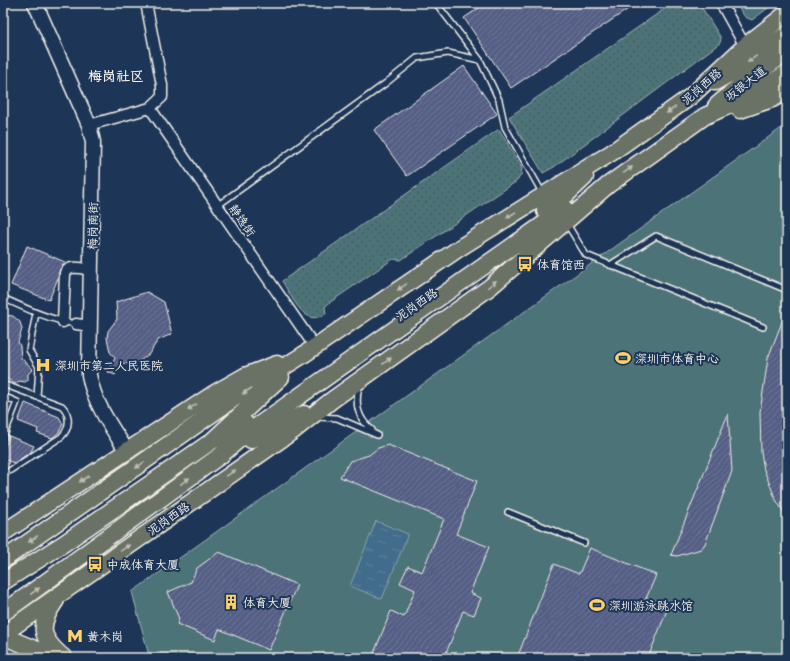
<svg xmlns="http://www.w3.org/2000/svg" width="790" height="661" viewBox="0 0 790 661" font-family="Mali,'LXGW WenKai TC',sans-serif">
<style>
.grass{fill:url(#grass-tufts);stroke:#a0b2b0}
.park{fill:url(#park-dots);stroke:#a0b2b0}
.pitch{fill:#4b7378;stroke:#a0b2b0}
.water{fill:url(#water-ripples);stroke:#8aa1b0}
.building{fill:url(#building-hatch);stroke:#f4f1e8}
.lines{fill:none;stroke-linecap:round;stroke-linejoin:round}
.primary-tunnel{stroke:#3d516d;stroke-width:16;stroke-dasharray:16 8;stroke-linecap:butt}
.lane-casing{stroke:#f4f1e8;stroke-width:8}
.street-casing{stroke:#f4f1e8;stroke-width:13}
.secondary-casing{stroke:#f4f1e8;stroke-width:17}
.primary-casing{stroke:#f4f1e8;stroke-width:19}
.lane{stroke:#1d3557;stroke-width:5}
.street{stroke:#1d3557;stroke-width:10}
.secondary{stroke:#1d3557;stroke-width:14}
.primary{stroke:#6b7165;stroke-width:16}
.oneway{fill:#bdbeb4}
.labels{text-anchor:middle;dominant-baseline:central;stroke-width:4;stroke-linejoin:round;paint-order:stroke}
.street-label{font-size:12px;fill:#f4f1e8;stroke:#1d3557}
.poi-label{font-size:12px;fill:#f4f1e8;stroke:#1d3557;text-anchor:start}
.quarter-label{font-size:14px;font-weight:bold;fill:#f4f1e8;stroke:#1d3557}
</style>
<defs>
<pattern id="grass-tufts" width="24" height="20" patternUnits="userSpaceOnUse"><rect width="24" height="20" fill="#4b7378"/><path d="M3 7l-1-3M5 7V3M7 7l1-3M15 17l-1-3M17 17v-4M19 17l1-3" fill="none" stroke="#4a5b5c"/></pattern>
<pattern id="park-dots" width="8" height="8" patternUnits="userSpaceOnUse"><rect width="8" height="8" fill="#4b7378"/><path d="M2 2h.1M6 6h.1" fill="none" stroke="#4a5b5c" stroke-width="1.8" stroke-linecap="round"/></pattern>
<pattern id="water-ripples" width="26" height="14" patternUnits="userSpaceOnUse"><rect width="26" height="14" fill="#436c8b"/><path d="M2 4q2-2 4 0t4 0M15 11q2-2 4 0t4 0" fill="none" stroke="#5f819b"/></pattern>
<pattern id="building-hatch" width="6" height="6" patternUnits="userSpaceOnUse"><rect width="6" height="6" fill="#545f86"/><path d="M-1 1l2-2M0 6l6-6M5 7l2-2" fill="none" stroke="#6d7697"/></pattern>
</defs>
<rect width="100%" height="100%" fill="#1d3557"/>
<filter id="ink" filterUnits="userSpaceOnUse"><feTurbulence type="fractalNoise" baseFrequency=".025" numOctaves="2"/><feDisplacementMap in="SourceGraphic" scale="8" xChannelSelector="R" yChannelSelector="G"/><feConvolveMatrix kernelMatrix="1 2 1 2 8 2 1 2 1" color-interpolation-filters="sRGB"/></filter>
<g filter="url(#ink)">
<path class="grass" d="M735,3H775L752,20L745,17Z"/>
<path class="park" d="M673,3H699L721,38L720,43L554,167L543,173L509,117Z
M499,129L522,168L521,175L517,181L401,260L393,259L329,303L325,307L326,314C321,316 315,319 310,317C298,312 289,292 282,281Z"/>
<path class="pitch" d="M787,124V658H163L148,652L132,592Z"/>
<path class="water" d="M376,521L408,534L382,599L350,586Z"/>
<path class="building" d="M486,3H637L511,88L464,18Z
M464,66L497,114L407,176L374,130Z
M27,246L65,262L60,269L58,278L49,300L11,285Z
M147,292L164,302L172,334L158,340L149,354L140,361L129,364L122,363L115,375L108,372L115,358L110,352L107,338L108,331L117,319L116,302Z
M787,309V517L776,500L764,470L761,452L760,412L768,358Z
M3,315L13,316L20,322L22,329L18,342L20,346L21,358L33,369L28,374V380L25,382L19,381L15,384L3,376Z
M25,403L59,417L63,424L59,432L52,438L37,433L38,429L18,421Z
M728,414L732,471L705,544L701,549L677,556L671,555Z
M9,436L34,446L31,452L14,463L3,459V452Z
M388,445L477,481L456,534L489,547L470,593L481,598L474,615L463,611L444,658H372L391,611L404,617L415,590L400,583L408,566L422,572L444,519L340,477L350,461L369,455L378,448Z
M590,548L656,575L645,601L667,610L648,658H517L554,564L579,574Z
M219,552L297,585L269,650L219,629L215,640L177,624L179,619L168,592L191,582L197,568Z"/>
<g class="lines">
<path class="primary-tunnel" d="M3,647L30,658"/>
<defs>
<path id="lane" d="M436,3L480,60L499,100L505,127L543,194
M217,206L386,83L417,58L448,53L480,60
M567,224L586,255L763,327
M610,265L656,236L787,290
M3,298C27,309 50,320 76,324
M36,313L29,350L39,367L37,397
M3,384L62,406C71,415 70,429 61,437L3,475
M359,386C355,404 357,418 372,430
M3,396L17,402L3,438
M318,417L337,418L377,435
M508,512L584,543"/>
<path id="street" d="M721,3L745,46
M150,108L315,347
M89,125L150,108L162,97V85L146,3
M63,322L65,273C70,264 83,269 92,270
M76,324L90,326"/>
<path id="secondary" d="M35,3L89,125L93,142L89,375C94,403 111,427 127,451"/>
<path id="primary" d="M715,82L736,70L787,34
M716,106L738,87L787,52
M740,110L772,99L787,91
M545,211L566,195L585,177
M251,440L304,414
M212,441L228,434L245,423
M3,533L215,393L245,376L277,364
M3,560L239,395L303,355L461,247L611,153L690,97L745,46L787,13
M3,582L63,544L212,441L281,377
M56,600C38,626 39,637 64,658
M3,613L221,455L243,436L565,209
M3,634L293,431L332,400L490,287L608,185L705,116L746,98L787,73
M3,636L56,658"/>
</defs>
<use href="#lane" class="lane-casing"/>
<use href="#street" class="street-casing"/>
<use href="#secondary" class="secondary-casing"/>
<use href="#primary" class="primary-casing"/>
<use href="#lane" class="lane"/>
<use href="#street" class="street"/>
<use href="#secondary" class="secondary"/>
<use href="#primary" class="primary"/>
</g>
<defs><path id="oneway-solid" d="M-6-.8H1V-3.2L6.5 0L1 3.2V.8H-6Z"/></defs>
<g class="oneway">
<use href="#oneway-solid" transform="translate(752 59) rotate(145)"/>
<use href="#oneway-solid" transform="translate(671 110) rotate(145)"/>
<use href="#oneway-solid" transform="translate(628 170) rotate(-35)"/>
<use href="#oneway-solid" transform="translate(511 215) rotate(148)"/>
<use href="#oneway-solid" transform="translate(492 284) rotate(-40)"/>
<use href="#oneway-solid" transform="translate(402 287) rotate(146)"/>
<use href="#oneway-solid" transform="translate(387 361) rotate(-36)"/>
<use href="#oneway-solid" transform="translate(247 391) rotate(147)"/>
<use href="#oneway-solid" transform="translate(192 407) rotate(148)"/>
<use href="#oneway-solid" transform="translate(140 465) rotate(145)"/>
<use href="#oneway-solid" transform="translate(231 473) rotate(-34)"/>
<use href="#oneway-solid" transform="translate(84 479) rotate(147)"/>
<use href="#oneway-solid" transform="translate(185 481) rotate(-36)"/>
<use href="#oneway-solid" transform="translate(33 539) rotate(145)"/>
<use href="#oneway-solid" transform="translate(125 548) rotate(-35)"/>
<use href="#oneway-solid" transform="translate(35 591) rotate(-36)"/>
</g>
</g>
<defs>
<symbol id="bus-bare" viewBox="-9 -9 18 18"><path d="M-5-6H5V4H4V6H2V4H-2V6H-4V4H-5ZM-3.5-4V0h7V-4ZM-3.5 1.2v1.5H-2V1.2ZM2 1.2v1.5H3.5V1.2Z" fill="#ffd166" stroke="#1d3557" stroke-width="2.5" paint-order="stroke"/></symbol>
<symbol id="stadium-bare" viewBox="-9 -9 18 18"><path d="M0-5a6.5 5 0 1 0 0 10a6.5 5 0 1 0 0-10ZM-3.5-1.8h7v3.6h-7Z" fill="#ffd166" stroke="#1d3557" stroke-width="2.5" paint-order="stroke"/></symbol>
<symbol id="hospital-bare" viewBox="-9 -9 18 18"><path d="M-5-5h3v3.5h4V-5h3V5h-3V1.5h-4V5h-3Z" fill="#ffd166" stroke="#1d3557" stroke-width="2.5" paint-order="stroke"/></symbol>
<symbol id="building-bare" viewBox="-9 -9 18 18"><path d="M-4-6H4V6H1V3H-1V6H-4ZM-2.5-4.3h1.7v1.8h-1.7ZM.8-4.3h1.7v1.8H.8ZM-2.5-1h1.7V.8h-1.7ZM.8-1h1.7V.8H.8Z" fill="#ffd166" stroke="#1d3557" stroke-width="2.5" paint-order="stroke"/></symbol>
<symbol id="metro-bare" viewBox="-9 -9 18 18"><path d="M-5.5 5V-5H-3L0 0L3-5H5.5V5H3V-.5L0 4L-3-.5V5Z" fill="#ffd166" stroke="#1d3557" stroke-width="2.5" paint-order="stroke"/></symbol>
</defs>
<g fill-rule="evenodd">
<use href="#bus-bare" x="514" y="253" width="22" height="22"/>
<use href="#stadium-bare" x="612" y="347" width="22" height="22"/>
<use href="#hospital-bare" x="32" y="354" width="22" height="22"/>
<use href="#bus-bare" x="84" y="553" width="22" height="22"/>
<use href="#building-bare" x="220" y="591" width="22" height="22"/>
<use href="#stadium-bare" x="586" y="594" width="22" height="22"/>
<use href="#metro-bare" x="64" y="625" width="22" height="22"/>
</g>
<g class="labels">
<g class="street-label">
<text transform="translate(745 83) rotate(-38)">坂银大道</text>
<text transform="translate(701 86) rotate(-41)">泥岗西路</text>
<text transform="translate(243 220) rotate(55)">静逸街</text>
<text transform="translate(92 226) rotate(-89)">梅岗南街</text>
<text transform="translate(416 304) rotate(-35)">泥岗西路</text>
<text transform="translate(168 518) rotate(-35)">泥岗西路</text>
</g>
<g class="poi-label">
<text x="537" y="264">体育馆西</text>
<text x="635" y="358">深圳市体育中心</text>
<text x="55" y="365">深圳市第二人民医院</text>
<text x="107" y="564">中成体育大厦</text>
<text x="243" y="602">体育大厦</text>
<text x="609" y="605">深圳游泳跳水馆</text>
<text x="87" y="636">黄木岗</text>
</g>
<g class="quarter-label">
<text x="116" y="75">梅岗社区</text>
</g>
</g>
<rect width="790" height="661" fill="none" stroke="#1d3557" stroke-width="16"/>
<rect x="8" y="8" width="774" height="645" fill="none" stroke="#f4f1e8" stroke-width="1.5" filter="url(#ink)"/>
</svg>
